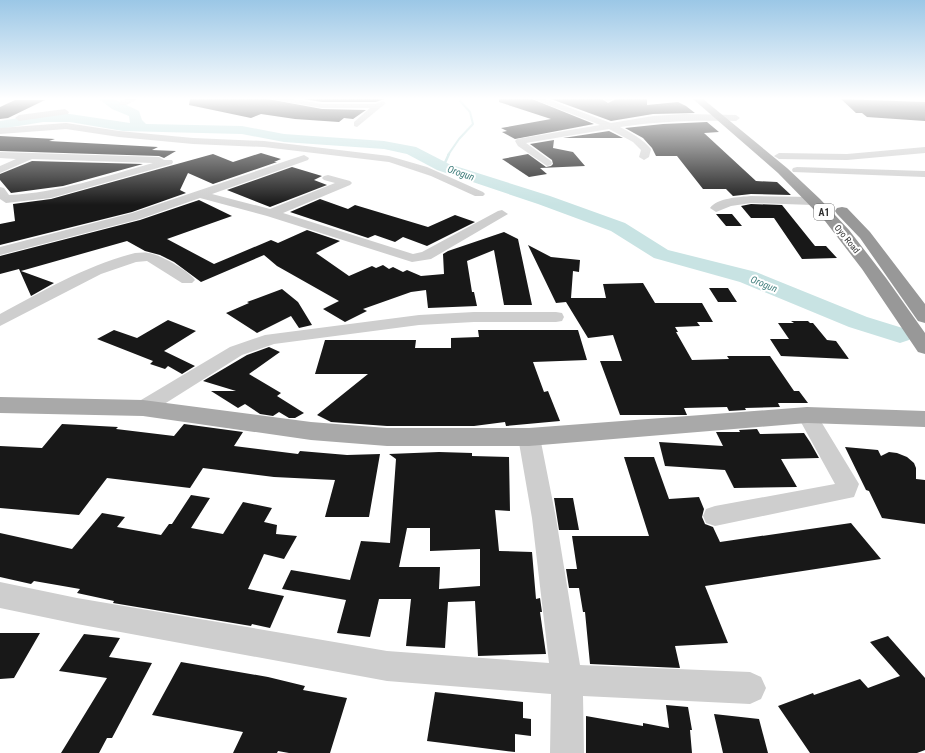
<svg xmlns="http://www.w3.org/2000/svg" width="925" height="753" viewBox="0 0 925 753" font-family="'Roboto Condensed',sans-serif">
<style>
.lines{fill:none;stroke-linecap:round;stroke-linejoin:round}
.stream-far1{stroke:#c8e3e3;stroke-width:2}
.stream{stroke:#c8e3e3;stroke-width:2.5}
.river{fill:#c8e3e3;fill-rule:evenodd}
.building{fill:#181818;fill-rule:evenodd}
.minor{fill:#cecece;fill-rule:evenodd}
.major{fill:#a9a9a9;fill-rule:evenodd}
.highway{fill:#989898;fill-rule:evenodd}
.labels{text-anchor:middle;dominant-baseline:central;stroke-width:4;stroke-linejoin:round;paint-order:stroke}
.far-street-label{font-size:9px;fill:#313131;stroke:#fff}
.far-water-label{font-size:10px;font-style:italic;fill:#427f7d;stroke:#fff}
.shield{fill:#fff;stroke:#6f6f6f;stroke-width:1}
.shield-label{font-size:10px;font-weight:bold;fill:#313131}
</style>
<rect width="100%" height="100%" fill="#fff"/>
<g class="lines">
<path class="stream-far1" d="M448,155L459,139L473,124L470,112L460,101L461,99"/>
<path class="stream" d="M443,167L449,154"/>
<path class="river" d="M99,99H114L139,111L142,120L146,124L242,126L284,134L384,141L416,147L449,164L550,196L625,223L668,250L756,272L867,317L909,330L913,335L909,340L900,343L849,327L740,282L654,258L611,231L538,204L437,170L407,154L384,149L284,142L242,134L123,131L70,122H43L0,129V121L43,114H70L130,123L129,116L112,109Z"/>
</g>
<path class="building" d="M190,99H268L322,109L366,110L353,119L344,118L339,122L295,119L261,114L251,118L189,105Z
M304,99H384L376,102H322Z
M499,99H532L594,124L515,139L502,132L507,131L501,128L551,119L499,102Z
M551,99H602L608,103L616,99H647V105L678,102L686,106L695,113L653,114L611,121Z
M841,99L925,102V121L867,117L862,113H856Z
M15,100H45L8,118L0,119V107Z
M707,122L719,132L704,133L756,181L777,182L791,195L751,194L733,196L726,189H703L677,156H656L652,148L643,138L625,128L663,124Z
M609,131L623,138H563Z
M0,136L55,139L49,141L158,147L152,150L176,151L164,158L159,156L0,151Z
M554,140L553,148L573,152L585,166L540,168L547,174L529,177L502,159L528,154L546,167L551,166L553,164L552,160L530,144Z
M261,153L281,159L274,162H277L213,184L188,173L180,190L186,193L132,212L0,245V224L15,221L13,204L51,199L213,154L233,162Z
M32,161L143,164L63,186L11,193L0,180V174Z
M292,167L322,176L314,180L327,185L270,207L227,190Z
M320,199L348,209L355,205L428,227L455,215L475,222L427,246L403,237L395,242L375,235L368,238L290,212Z
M199,200L232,216L167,239L214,264L271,240L278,243L307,230L340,241L316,253L349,276L372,266L376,268L383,265L389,269L393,267L403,272L407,270L421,276L444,274L443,254L448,251L504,232L518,239L532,305H504L494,250L467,261L472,292H474L477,306L428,308L426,290L411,292L363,309L367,311L345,322L323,309L339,301L277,266L264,255L201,282L174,262L160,255L145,251L127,241L21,271L54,283L31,296L19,269L0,274V256L140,220Z
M751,204L782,205L815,246H826L837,258L802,259L774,218H751L741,206Z
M716,214H732L742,226H726Z
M528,245L551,257L580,260L579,272L573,271L571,298H606L603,284L643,283L655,303H702L713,322H697L700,326L675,327L678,332H676L692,360L729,359L727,356H770L794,391H799L808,403H778L780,407L745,408L746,410L729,411L727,407L684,408L687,415H620L600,361H622L613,335L588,338L566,302L556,303Z
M709,288H728L737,302H718Z
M282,289L298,302L312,325L299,328L291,316L257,333L226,313L249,303L247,302Z
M168,320L196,331L164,351L195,366L182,374L168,366L165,369L150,364L153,361L97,339L114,330L137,338Z
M791,321H808L810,323H813L827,340L836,341L849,359L781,356L770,339H789L778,323H794Z
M478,330H578L587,360L533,362L544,392L548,391L560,421L506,426L505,422L474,426H387L331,422L317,415L368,374H315L325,340H416L415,348H451V338L479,337Z
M269,347L280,352L249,374L281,393L277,396L304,413L295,418H289L279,412L273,416L260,414L245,404L238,408L211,391H236L203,381L247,355Z
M62,424L118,427L116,429L174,436L184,424L243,432L234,446L298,454L300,451L347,455L380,454L369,517H325L335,480L274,477L203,468L190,488L107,478L79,515L0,508V446L42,448Z
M757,429L760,434L804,433L810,442L819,458L781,459L797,487L734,488L725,470L665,466L659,442L723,446L716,432H740L739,430Z
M845,447L878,450L881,456L889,452L897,453L907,457L914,463L916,468V479L925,480V524L882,518L869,491L866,490Z
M439,452L472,453V456L509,457L510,511L495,510L499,551L532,552L536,599L540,598L542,612H540L546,654L478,656L475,601L448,602L445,648L406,646L411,599H379L370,637L337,633L346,600L282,589L291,570L350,580L361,541L390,543L396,459L389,454ZM407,528H430V551L480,549V586L439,589L440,567H399Z
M624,457H654L669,499L699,497L704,509L702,517L705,524L713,527L720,542L851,523L881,559L705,586L728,643L675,646L680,668L590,664L585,612H583L579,588H569L566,569H577L572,536H649Z
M191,495L210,498L191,528L223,534L243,502L272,508L264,522L277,525L276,534L297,536L284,559L264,554L248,589L284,596L270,628L252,624L251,626L113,603L114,601L77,593L80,589L34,581L31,584L0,577V533L72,549L102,513L125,517L117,527L161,535L169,524H172Z
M554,498H573L579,530H559Z
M0,633H40L14,678L0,679Z
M84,634L120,638L109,657L152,663L112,738H107L99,753H61L107,678L59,671Z
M888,636L925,678V750L917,753H810L778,706L813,693L814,695L860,679L868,688L900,676L870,642Z
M181,662L268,677L305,686L303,690L347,698L330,753H289L278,751L277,753H233L243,732L152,715Z
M435,692L523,702V718L531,719V736L515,734V752L427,741Z
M666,705L688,707L692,730H690L692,753H586V716L643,726V723L669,728Z
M714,714L759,719L768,753H723Z"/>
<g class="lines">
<path class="minor" d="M125,99H138L126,105H120V101Z
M269,99H293L322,104H376L382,101L386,103L357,127L354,126V122L370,108H322Z
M533,99H546L611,123L653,116L685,114L736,115L740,118L736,121C696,120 659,121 620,127C631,133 643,139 651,149L649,157L644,160L639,157L641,150L633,142L609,129L526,143L551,161L552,163L551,165L547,166L518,146L515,141L517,139L600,125Z
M603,99H615L607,102Z
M65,109L69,112L68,114L19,121L15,118L19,115Z
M66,123L119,131L193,138L264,141L389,156L427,167L483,192L485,194L483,196H475L431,176L389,162L264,147L193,144L119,137L66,129L0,134V128Z
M925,147V153L847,160L779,159L774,156L779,153L847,154Z
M0,152L159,157L164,160H172L173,162L172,164L51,198L6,203L0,199V187L4,188L9,195C58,193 106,176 153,163L32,159L0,173V166L16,159L0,158Z
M304,155L309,158L308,160L212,194L270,209L335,183L324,180L322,178L324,176L328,175L350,181L352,183L350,185L283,213L413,254L422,252L498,211L502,210L508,214L431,259L412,262L267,216L200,198L140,219L0,255V247L132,213Z
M797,167L925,171V177L793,172L792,170L793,168Z
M751,196L813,197L819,201L813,205L751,203L731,206L716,212L710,208C717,198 739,197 751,196Z
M135,253C139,253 144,252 148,253C159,254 188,270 195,280L192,283H182L147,261L136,262L101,274L0,326V314C43,291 87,265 135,253Z
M474,312H556L562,313L564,317L562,321L556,322H474L419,325L274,344L242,355L150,413L143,415L136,413L133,408L136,403L230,347L265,335L419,315Z
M807,408L814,410L859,484L854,497L715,526L706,523L703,516L706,509L715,506L835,484L797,415L800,410Z
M529,429L537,432L540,437L556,518L580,665L750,672L761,677L766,688L761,699L750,704L583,696L584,753H550L551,694L387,681L77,624L0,608V582L77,598L387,651L549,663L532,518L518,437L521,432Z"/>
<path class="major" d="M0,397L143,400L311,422L387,428H529L807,407L925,411V427L807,423L529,446H387L311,440L143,416L0,413Z"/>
<path class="highway" d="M693,99H703L787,168L820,199L849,230L886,278L925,333V354L918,352L862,269L825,221L778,173Z
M842,207L847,208L870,232L925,304V323L918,321L860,238L837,214L835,211L837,208Z"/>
</g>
<linearGradient id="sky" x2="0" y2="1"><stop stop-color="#9bc7e6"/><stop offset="0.48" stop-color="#fff"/><stop offset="1" stop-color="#fff" stop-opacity="0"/></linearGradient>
<rect width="925" height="205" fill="url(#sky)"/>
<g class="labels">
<g class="far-street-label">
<text transform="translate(847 239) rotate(51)">Oyo Road</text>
</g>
<g class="far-water-label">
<text transform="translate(461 173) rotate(19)">Orogun</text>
<text transform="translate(764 284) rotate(22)">Orogun</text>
</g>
<rect class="shield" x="814" y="204" width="20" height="16" rx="3"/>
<g class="shield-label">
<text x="824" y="212">A1</text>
</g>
</g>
</svg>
